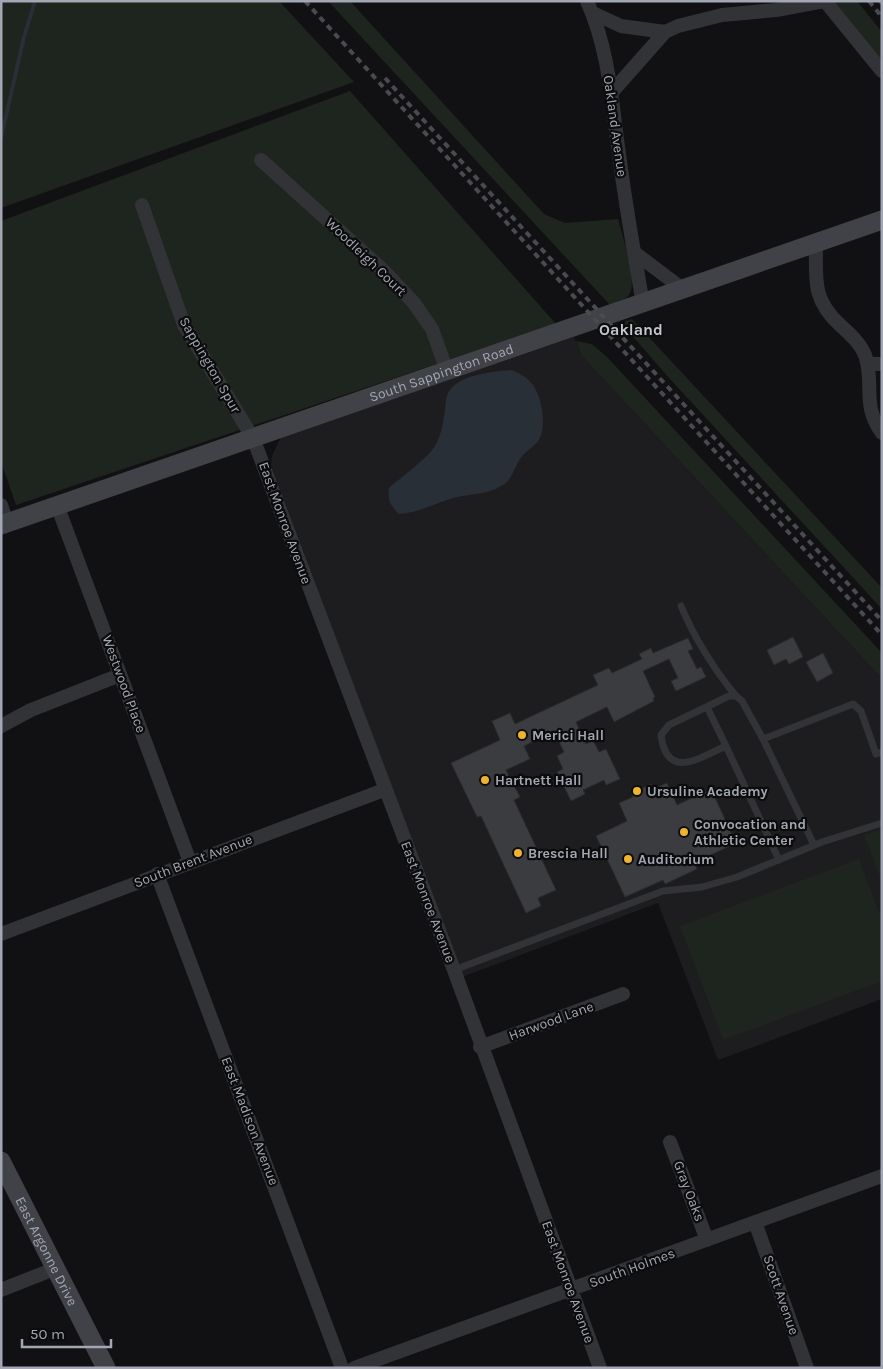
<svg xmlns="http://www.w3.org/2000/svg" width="883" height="1369" viewBox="0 0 883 1369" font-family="Karla,sans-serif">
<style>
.built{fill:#1d1d1f}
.green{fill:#1d251e}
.water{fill:#282f36}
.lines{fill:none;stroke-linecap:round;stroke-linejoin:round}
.stream{stroke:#282f36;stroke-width:4}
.building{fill:#3b3c40;stroke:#2b2b2e}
.lane{stroke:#323337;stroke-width:7}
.street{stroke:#323337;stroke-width:14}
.secondary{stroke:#404247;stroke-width:19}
.rail{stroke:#494b50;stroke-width:4;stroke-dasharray:6 5;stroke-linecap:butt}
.poi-dot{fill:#eeb42d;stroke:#0c0c0d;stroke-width:2}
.labels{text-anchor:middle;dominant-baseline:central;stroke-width:4.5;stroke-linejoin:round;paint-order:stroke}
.street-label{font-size:14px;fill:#a2a7b3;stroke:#0c0c0d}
.poi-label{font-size:14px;font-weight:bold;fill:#a2a7b3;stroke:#0c0c0d;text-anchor:start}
.quarter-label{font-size:16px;font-weight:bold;fill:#c3c6cf;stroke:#0c0c0d}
</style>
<rect width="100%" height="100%" fill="#111113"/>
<path class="built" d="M574,337L581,355L882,679V999L718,1060L658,903L462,977L271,465L272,456L280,439L288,434Z"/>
<path class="green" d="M1,1H279L354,82L1,208Z
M328,1H350L544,214L565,223L618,219C622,235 637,278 630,293C627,300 616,302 610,305Z
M832,1H857L882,32V63Z
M350,91L556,324L16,505L1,462V221Z
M632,319L882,588V609L670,379L621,323Z
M576,341L592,344L607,357L882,653V679L581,355Z
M882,829V882L864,835Z
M859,859L882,920V981L723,1040L680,926Z"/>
<path class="water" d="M511,370C520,373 527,377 533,385C542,398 547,425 539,440C534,447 525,451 520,459C513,469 513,480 501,486C489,494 472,494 457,497C437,502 419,513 399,514C391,506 387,500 389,488C400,478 428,458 435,446C443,432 444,416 446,401C448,375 492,372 511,370Z"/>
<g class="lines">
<path class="stream" d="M1,138L24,37L35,1"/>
</g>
<path class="building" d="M793,637L803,657L789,664L786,659L774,665L767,650Z
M688,638L693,649L688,651L697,669L701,667L706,677L676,691L671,681L678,678L669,659L643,671L655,697L653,698L654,701L614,722L607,707L576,722L586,744L593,740L599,752L606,749L620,779L606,785L604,780L583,790L585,794L571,801L557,772L563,769L557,756L564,752L554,731L524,746L530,759L506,770L520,797L514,800L556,890L538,898L541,906L526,913L481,816L477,817L451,763L500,740L492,721L510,713L515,724L598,685L593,675L609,668L612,673L642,659L639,654L651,648L653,653Z
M823,653L833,673L817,682L806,662Z
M667,783L677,805L711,789L736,843L694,863L697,869L665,884L663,880L625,897L596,836L627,821L619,803L633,797L632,793L651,784L653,789Z"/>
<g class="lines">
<path class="lane" d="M681,606C695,639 713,668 736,696
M707,707L726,746
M763,739L814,845
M779,860L726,746C699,758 667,781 661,735L669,725L729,696H736L742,701L763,739L853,704L861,711L876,754L882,752
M454,970L663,891L702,887L737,877L822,842L882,823"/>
<path class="street" d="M587,1C610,52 612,107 620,161C626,209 635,257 643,304
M825,1L882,71
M593,13L621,26L665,32
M611,93L665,32L678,26L722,15L776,10L824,1
M261,160L384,271L414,303L432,329L447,371
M142,205L184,325L253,438L454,970L600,1368
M816,244C816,280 812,299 840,325C850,334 860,343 865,355C875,383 861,405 882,433
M635,253L684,290
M868,364H882
M1,505L7,523
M57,505L190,862
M1,726L31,710L120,675
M157,874L342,1368
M1,934L384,790
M480,1047L623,994
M670,1142L707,1240
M755,1222L807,1368
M1,1290L54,1269
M354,1368L882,1176"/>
<g class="secondary">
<path id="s1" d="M1,525L882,220"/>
<path id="s2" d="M1,1161L106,1368"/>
</g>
<path class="rail" d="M305,1L882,635
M869,1L882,17
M880,1L882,3
M385,78L882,621"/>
</g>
<g class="poi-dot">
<circle cx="522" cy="735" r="5"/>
<circle cx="485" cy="780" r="5"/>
<circle cx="637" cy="791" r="5"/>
<circle cx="684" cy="832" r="5"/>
<circle cx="518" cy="853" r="5"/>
<circle cx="628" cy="859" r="5"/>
</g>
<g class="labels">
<g class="street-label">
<text transform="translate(615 126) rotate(82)">Oakland Avenue</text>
<text transform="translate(366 257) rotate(44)">Woodleigh Court</text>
<text transform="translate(210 365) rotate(60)">Sappington Spur</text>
<text stroke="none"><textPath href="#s1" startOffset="466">South Sappington Road</textPath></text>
<text transform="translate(285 523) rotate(70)">East Monroe Avenue</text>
<text transform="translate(124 684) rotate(70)">Westwood Place</text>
<text transform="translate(193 861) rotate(-21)">South Brent Avenue</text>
<text transform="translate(428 902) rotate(69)">East Monroe Avenue</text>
<text transform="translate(551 1021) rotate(-20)">Harwood Lane</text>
<text transform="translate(250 1121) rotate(69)">East Madison Avenue</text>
<text transform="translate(689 1191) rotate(69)">Gray Oaks</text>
<text stroke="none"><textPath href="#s2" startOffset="101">East Argonne Drive</textPath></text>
<text transform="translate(632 1268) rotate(-20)">South Holmes</text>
<text transform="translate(568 1282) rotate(70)">East Monroe Avenue</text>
<text transform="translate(781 1295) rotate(71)">Scott Avenue</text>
</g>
<g class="poi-label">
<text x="532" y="735">Merici Hall</text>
<text x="495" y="780">Hartnett Hall</text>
<text x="647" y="791">Ursuline Academy</text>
<text x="694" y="824">Convocation and<tspan x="694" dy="16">Athletic Center</tspan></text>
<text x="528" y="853">Brescia Hall</text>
<text x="638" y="859">Auditorium</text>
</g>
<g class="quarter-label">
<text x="631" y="329">Oakland</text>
</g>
</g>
<rect width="883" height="1369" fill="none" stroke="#a2a7b3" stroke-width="5"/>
<path d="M22 1339v8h89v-8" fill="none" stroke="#a2a7b3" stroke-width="2.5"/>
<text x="30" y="1339" font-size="15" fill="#a2a7b3" stroke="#0c0c0d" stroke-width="4" paint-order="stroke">50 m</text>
</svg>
